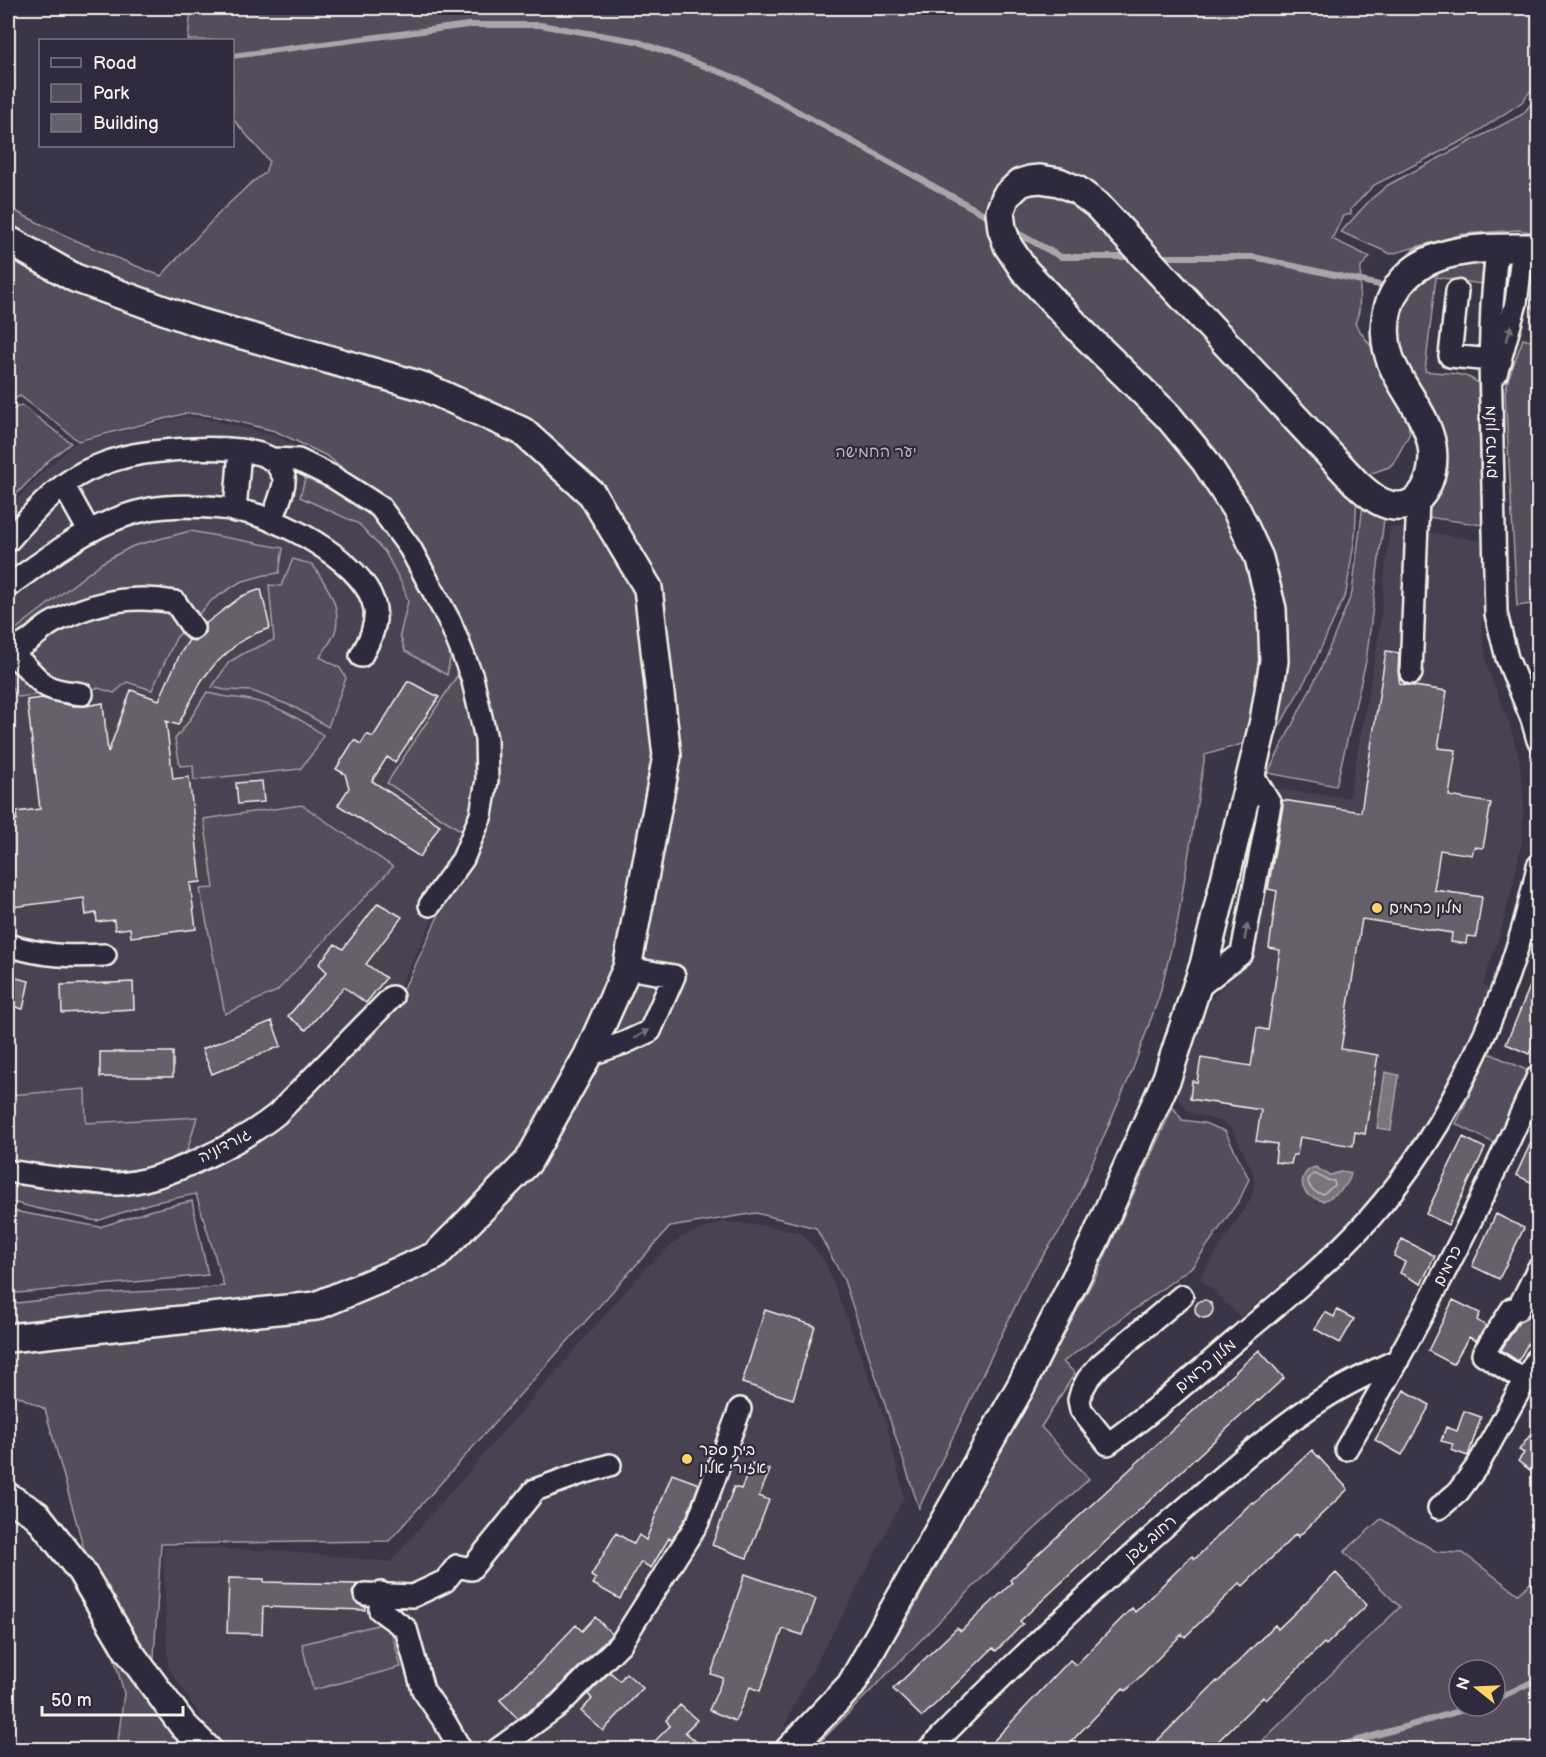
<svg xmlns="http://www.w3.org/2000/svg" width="1546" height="1757" viewBox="0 0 1546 1757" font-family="'Balsamiq Sans','Playpen Sans Hebrew',sans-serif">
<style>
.built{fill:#484352}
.green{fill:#534e5c;stroke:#a4a0a2;stroke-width:1.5;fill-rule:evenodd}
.water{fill:#78747b;stroke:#aaa6a7;stroke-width:1.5}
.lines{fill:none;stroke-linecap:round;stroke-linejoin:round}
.shore{stroke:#c2bfbc;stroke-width:1.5}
.stream{stroke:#aaa6a7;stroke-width:6}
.building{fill:#65616c;stroke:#f4f1e8;stroke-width:1.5}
.minor-casing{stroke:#f4f1e8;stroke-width:26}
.major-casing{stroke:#f4f1e8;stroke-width:32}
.minor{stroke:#2f2a3d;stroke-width:21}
.major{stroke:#2f2a3d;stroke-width:27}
.oneway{fill:#747079}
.poi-dot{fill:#ffd166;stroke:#2f2a3d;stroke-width:2}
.labels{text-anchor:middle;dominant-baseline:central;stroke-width:4.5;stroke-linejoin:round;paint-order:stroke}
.street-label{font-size:16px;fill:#f4f1e8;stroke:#2f2a3d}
.park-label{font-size:16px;fill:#bcb8b7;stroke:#2f2a3d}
.poi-label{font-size:16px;fill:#f4f1e8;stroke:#2f2a3d;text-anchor:start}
</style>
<rect width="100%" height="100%" fill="#3b3647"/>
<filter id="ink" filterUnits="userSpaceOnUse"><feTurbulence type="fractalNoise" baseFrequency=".0167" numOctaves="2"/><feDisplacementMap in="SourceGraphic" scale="12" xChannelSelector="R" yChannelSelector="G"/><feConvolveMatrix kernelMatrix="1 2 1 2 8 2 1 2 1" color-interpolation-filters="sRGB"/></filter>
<g filter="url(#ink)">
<path class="built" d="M187,416L212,420L279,437L318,458L420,549L467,632L495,746L443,897L408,971L373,1030L297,1103L117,1188L8,1177V508L47,468L75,443Z
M1390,526L1481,541L1482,633L1488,669L1508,720L1519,759L1524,800L1522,840L1514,879L1501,931L1483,984L1490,989L1476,1027L1458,1067L1410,1145L1371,1199L1346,1228L1321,1252L1240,1317L1200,1278L1249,1202L1254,1188V1174L1232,1129L1222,1122L1189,1112L1172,1090L1205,1006L1249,960L1275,789L1349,798L1378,641Z
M722,1222L762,1225L801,1233L825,1261L886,1422L904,1497L848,1605L798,1696L780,1738L769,1749H225L219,1745L168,1667L163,1547L283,1551L390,1562L646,1268L681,1237Z"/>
<path class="green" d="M191,8H1538V81L1522,102L1468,138L1374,185L1351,209V214L1343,216L1332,239L1370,257L1361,267L1359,311L1355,324L1375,352L1402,396L1410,433L1394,462L1389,467L1363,476L1357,492L1355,536L1346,593L1311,670L1274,736L1255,740L1205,755L1177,925L1159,997L1132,1071L1069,1217L1030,1275L919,1508L844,1280L816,1228L756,1213L670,1227L389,1541L161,1544L151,1705L193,1749H117L124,1693L45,1409L8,1391V1304L95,1294L196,1289L224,1286L196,1194L151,1203L97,1221L35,1208L8,1201V1178L86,1195L126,1196L200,1174L233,1155L307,1101L326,1081L376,1033L410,977L446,899L494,803L496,755L492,725L469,633L422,544L370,489L327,456L275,431L214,416L187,413L78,441L55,422L20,396L8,402V207C57,234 109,255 161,276L223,209L251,183L265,173L269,161L233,119L232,40H188Z
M1538,95V233L1518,230L1463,234L1391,254L1341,232L1370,200L1388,185L1523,114Z
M1484,261L1481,284L1436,277L1425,371C1441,374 1465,371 1478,383L1482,525L1427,517L1431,505L1443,484L1448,468L1446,443L1404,359L1398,340L1399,323L1408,297L1426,278L1441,269Z
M1538,275V327L1530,326Z
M1523,339L1538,343V603L1517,606L1505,392L1509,377Z
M21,405L71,443L48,461L8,503V412Z
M307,472L376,517L400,547L452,648L447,675L405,651L400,635L408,601L403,586L385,552L359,524L300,497Z
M1363,505L1384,519L1366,661L1336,786L1268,773L1321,668L1352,593Z
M190,531L283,548L279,573L265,575L240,582L212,600L176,638L152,690L127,682L114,693L98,688L18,697L8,681V635L103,562L133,546Z
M293,559L313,565C326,585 343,607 335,632C332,641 325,649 320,657L340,668L346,678L328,727L294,707L252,691L225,690L212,687L229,662L246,652L274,640L269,585L281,586Z
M457,676L465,690L478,744L477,797L465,833L387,783Z
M207,692C221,698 235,697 250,700C277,705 301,719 323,735L316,749L300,769L194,780L193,765L180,766L175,739L189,721Z
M302,805L393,867L277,991L225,1014L200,889L214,888L204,819Z
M1489,1053L1533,1073L1498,1145L1456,1124Z
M85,1089L86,1123L197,1117L187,1151L152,1168L109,1172L8,1161V1095Z
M1173,1107L1182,1120L1204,1123L1225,1131L1249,1179L1240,1199L1193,1266L1063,1362L1075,1373L1041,1427L1089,1479L989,1571L821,1741L907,1620L1097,1274Z
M192,1201L208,1275L8,1294V1210L100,1227L152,1210Z
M1381,1519L1437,1552L1463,1553L1518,1594L1538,1576V1749H1254L1400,1607L1344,1552ZM1459,1670H1495V1706H1459Z
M389,1622L401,1667L313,1690L302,1644Z"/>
<path class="water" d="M1385,1072L1399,1075L1391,1130L1377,1128Z
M1315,1167L1329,1175C1337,1174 1343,1169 1351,1173C1350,1186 1334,1196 1323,1201C1318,1199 1312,1198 1308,1195C1298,1185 1302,1171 1315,1167Z"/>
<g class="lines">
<path class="shore" d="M1313,1174C1319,1174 1324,1181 1334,1181L1335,1185L1323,1194C1314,1193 1309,1189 1308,1180Z"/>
<path class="stream" d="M232,56L468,25H540L636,41L739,79L993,219
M1012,230L1061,257H1133
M1155,257H1254L1384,286L1389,280
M1405,262L1417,249L1432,247
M1495,1700L1538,1679
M1324,1750L1477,1706"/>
</g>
<path class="building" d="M261,589L270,628L254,634L238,643L215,664L202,680L178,725L166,721L173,779L189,777L201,882L190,883L196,929L131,937L130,928L115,930L114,920L97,922L96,913L86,915L84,898L12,907L10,889H8V863L12,862L8,821L17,820L16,812L40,809L27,700L42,698L72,706H86L103,703L108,753L131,690L159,700L180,654L189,640L195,641L201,638L205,633V624L242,596Z
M1386,651L1399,653L1398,672L1400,684L1447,691L1438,748L1456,750L1449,796L1491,803L1483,848L1474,847L1472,855L1440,850L1434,890L1482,897L1476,937L1467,936L1466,944L1451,942L1452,933L1362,919L1341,1049L1378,1055L1365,1134L1355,1132L1353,1146L1300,1137L1297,1155H1293L1291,1164L1275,1162L1277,1144L1256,1141L1261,1110L1190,1099L1192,1081L1197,1082L1201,1058L1251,1066L1257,1028L1268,1030L1280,950L1269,948L1277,891L1268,889L1283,806L1282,800L1361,812Z
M408,681L439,697L395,762L387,757L372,781L440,825L420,857L338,805L349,788L345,774L336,769L354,740L361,744L367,734L373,737Z
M262,781L264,802L238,804L236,783Z
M378,903L402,917L366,964L386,978L366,1003L344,987L306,1030L288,1016L327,972L319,964L335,944L343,949Z
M1538,967L1539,1007L1534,1018L1539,1020V1030L1529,1054L1506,1044Z
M8,976L29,981L23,1009L8,1005Z
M133,982L134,1009L62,1013L61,985Z
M272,1021L281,1046L212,1074L202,1049Z
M100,1052H173V1077H100Z
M1539,1125V1186L1516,1175Z
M1463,1137L1485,1148L1448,1225L1426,1214Z
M1496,1214L1524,1228L1499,1279L1472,1266Z
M1402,1239L1435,1256L1421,1284L1400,1273L1405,1262L1394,1256Z
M1539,1297V1325L1518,1361L1501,1350L1519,1322L1525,1319L1529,1315Z
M1195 1309a9 9 0 1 1 18 0a9 9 0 1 1-18 0Z
M1453,1300L1480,1313L1477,1320L1486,1326L1476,1341L1469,1337L1453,1364L1428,1351Z
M765,1310L815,1326L793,1399L742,1383Z
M1337,1310L1354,1319L1340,1343L1315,1329L1325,1312L1334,1317Z
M1259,1350L1284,1378L1259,1401L1258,1400L1020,1621L1023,1624L996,1651L993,1648L922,1717L893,1689L957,1628L961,1631L1012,1583L1010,1580L1035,1557Z
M1404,1390L1430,1405L1402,1455L1375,1440Z
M1464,1411L1481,1417L1468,1456L1451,1450L1453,1444L1441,1441L1446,1427L1457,1431Z
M1539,1423V1477L1518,1461L1524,1453L1519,1450Z
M1312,1450L1348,1489L1298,1537L1296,1534L1243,1586L1240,1583L1185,1637L1182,1634L1126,1691L1123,1688L1064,1749H986L1070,1660L1076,1665L1132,1608L1135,1612L1192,1556L1195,1559L1252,1502L1254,1504Z
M752,1463L770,1470L759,1496L769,1500L747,1558L712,1545L734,1487L741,1489Z
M672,1474L699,1484L687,1516L672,1539L669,1538L651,1568L641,1562L620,1599L593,1584L596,1579L591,1576L616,1533L634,1544L639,1535L646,1540Z
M1336,1573L1367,1605L1326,1645L1324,1643L1266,1700L1263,1697L1210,1749H1149L1217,1681L1218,1682L1275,1625L1278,1629Z
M745,1574L816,1599L803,1635L783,1629L760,1691L750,1687L735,1721L709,1710L723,1678L711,1674Z
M229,1578L264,1579V1582L357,1584L352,1593L354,1599L358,1604L365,1607V1610L263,1607L262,1634L227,1633Z
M595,1617L612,1634L551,1695L518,1719L500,1700L530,1671L531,1672L576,1625L582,1631Z
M610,1672L620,1681L626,1673L643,1688L603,1731L581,1711L592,1699L588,1694Z
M680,1705L697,1720L685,1732L705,1749H647L670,1726L666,1720Z"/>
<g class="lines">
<defs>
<path id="minor" d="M1497,248L1492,305L1490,360L1496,614L1507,658L1532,719L1538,740
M1457,291L1450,356L1501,361
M1496,374L1516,303L1523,248
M270,459L298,460L333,477L380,507L410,548L450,622L472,677L486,739L487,780L481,815L463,859L430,905
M64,486L89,531
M235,511L240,450
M8,541C29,517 57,485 86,471C97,466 109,461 121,458C149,449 251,441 274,461C277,464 282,473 284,477C286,487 275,510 272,521
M8,586C52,555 96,519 150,509C175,504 225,506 250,513C289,523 368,565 375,609C377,626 369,642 361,656
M8,650C28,645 31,638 46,627C52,622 60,619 67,616C103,600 136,595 175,602L193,628
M8,654C24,660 31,675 45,685C55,692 71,692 82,694
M1411,673L1418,498
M8,945C43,956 69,957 105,955
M1196,989L1242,953L1270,804L1251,772
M588,1055L624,1043L650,1031L674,976L627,968
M8,1171C33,1175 59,1179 85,1181C96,1182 107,1184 118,1184C164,1182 241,1143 277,1114L392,997
M1182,1296L1101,1364L1088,1379L1082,1390L1079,1400L1081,1410L1108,1444C1156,1410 1200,1371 1245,1332C1288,1296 1331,1261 1369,1219C1452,1126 1514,988 1538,866
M1525,1381L1483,1354L1512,1309H1518L1538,1269
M1346,1449C1418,1329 1482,1204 1538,1076
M1439,1508L1458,1492L1478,1465L1538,1357
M381,1593L380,1610L406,1629L423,1690L445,1722L461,1750
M365,1594L413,1596L445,1581L457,1566L471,1569L535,1490L579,1474L610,1465
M497,1750L559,1705L621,1643L698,1522L740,1409
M928,1750C1007,1670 1088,1593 1173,1519C1221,1478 1268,1434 1321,1400C1345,1384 1371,1372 1398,1360"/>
<path id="major" d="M8,240L75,278L194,321L425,387L522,431L592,494L648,588L667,756L627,968L588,1055L528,1162L435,1256L316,1306L8,1338
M8,1497L37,1515L81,1571L127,1649L183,1725L208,1750
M789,1750L851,1685L1021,1386L1095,1240L1167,1078L1196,989L1204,965L1264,721L1274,661L1272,609L1259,558L1237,511L1205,461L1168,416L1084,334L1024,270L1008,246L1002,229L1000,212L1006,196L1020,183L1030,180L1040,179L1059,182L1077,190L1097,205L1356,483C1364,490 1371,497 1381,502C1420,520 1437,477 1432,446C1427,416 1404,392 1392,364C1384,345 1383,321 1390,302C1413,243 1486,248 1538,248"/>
</defs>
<use href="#minor" class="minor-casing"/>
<use href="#major" class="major-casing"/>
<use href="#minor" class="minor"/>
<use href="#major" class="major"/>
</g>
<defs><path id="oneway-solid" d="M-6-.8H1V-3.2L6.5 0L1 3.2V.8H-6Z" transform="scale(1.5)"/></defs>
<g class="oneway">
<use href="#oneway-solid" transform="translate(1509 333) rotate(-74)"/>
<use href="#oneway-solid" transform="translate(1246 932) rotate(-79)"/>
<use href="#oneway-solid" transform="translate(642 1034) rotate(-29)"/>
</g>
</g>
<g class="poi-dot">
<circle cx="1377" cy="908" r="6"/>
<circle cx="687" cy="1459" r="6"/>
</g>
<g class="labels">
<g class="street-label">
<text transform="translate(1491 442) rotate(-91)">מלון כרמים</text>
<text transform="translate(225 1146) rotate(-27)">גורדוניה</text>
<text transform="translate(1448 1266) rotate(-63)">כרמים</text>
<text transform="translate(1206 1366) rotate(-40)">מלון כרמים</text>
<text transform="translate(1151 1539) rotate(-41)">רחוב גפן</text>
</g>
<g class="park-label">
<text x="876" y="452">יער החמישה</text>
</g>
<g class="poi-label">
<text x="1389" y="908">מלון כרמים</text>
<text x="699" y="1450">בית ספר<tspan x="699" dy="18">אזורי אלון</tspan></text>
</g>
</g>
<rect width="1546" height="1757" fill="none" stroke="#2f2a3d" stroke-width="30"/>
<rect x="15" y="15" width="1516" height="1727" fill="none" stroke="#f4f1e8" stroke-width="2" filter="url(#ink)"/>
<rect x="39" y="39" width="195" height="108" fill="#2f2a3d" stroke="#7e7a81" stroke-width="1.5"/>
<rect x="51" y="58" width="30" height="9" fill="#2f2a3d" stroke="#7e7a81" stroke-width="1.5"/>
<text x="93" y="69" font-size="18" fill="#f4f1e8">Road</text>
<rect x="51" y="84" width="30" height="18" fill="#534e5c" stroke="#7e7a81" stroke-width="1.5"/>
<text x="93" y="99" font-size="18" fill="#f4f1e8">Park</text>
<rect x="51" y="114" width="30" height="18" fill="#65616c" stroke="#7e7a81" stroke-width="1.5"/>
<text x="93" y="129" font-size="18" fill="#f4f1e8">Building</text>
<g transform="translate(1477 1688) rotate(288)"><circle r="28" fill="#2f2a3d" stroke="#7e7a81" stroke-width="1.5"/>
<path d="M0-4.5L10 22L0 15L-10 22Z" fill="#ffd166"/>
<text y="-9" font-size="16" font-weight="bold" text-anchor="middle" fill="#f4f1e8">N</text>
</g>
<path d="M42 1706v9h141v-9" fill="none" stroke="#f4f1e8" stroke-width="3"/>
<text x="51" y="1706" font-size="18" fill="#f4f1e8" stroke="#2f2a3d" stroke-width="4.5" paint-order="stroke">50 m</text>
</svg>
